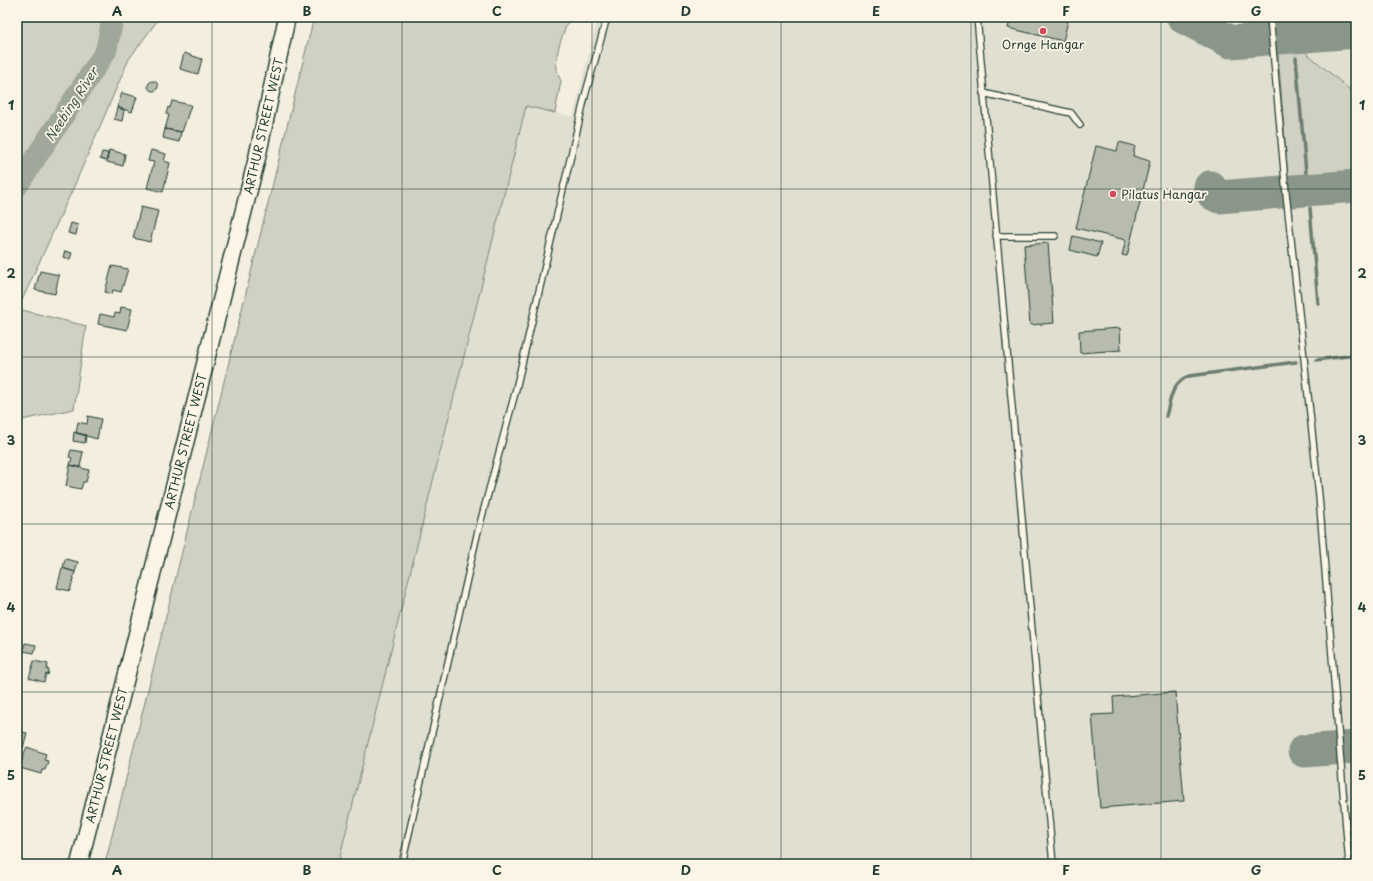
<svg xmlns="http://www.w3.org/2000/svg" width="1373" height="881" viewBox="0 0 1373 881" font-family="'Playpen Sans',sans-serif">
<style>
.built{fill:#e1dfd0}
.green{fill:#d0d1c2;stroke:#78877b}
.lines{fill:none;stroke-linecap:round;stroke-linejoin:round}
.stream{stroke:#6c7d72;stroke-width:3.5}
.river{stroke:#a0a89b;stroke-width:22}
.taxiway{stroke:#899689;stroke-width:33}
.building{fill:#b8bcae;stroke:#1f3d34}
.lane-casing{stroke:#1f3d34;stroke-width:8}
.secondary-casing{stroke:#1f3d34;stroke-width:19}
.lane{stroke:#fcf5e5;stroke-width:5.5}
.secondary{stroke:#fcf5e5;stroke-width:16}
.grid{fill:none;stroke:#1f3d34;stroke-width:1;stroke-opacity:0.55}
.poi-dot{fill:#d1495b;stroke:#fcf5e5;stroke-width:1.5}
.labels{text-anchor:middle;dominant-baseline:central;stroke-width:3.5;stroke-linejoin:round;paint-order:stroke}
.poi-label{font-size:12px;fill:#1f3d34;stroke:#fcf5e5}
.street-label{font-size:12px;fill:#1f3d34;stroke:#fcf5e5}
.water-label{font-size:13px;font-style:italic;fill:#465d53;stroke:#fcf5e5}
.neatline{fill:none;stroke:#1f3d34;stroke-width:1.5}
.grid-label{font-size:13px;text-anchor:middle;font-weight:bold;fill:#1f3d34}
</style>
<rect width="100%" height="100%" fill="#f3eede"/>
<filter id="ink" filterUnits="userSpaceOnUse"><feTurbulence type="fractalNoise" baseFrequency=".025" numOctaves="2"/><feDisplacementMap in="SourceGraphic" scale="8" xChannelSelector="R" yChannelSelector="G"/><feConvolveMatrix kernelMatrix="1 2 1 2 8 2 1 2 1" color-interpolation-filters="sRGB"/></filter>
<g filter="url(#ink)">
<path class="built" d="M598,17H1356V864H338L526,106L573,117Z"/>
<path class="green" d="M17,17H160L129,59L75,184L18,309L86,326L74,409L17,421Z
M314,17H570C562,37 550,61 561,81L555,113L526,106L338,864H105Z
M1275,17H1307L1302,23L1276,25Z
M1304,51L1356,95V167L1344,175L1288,180L1278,53Z"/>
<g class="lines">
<path class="stream" d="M1296,58L1306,173
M1310,208L1318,303
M1316,360L1356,355
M1166,416C1171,399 1171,383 1189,376L1296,362"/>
<path class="river" d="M17,186L106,51L113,17"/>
<path class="taxiway" d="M1183,17L1231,42L1356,32
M1210,187L1213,194L1219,197L1356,186
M1304,751L1356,747"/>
</g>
<path class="building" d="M1011,17H1069L1063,41L1008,28Z
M184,53L202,59L198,74L180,69Z
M148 86a5 5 0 1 1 10 0a5 5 0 1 1-10 0Z
M122,93L137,97L132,112L117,107Z
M172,101L191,105L182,132L165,129L169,115L166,114L168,107L170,108Z
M117,108L124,110L122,121L114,119Z
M165,129L181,132L179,142L163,138Z
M1119,142L1135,146L1133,156L1150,161L1127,256L1122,255L1126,240L1076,228L1096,146L1117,151Z
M109,150L125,154L123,166L107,162Z
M151,150L166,154L164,161L170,163L163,192L147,188L154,162L148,161Z
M102,152L108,153L106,161L100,159Z
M141,207L158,211L150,242L133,238Z
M71,223L78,225L76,235L68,233Z
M1073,236L1101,243L1097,257L1070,250Z
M1048,243L1054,323L1030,325L1024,245Z
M65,251L72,253L70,259L63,257Z
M112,266L128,269L121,292L113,290L112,294L105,292Z
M40,271L59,275L55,294L35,290Z
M121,307L132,309L127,330L98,324L100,314L114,317L115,313L120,314Z
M1120,328L1121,350L1080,353L1079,331Z
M88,416L101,419L97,439L76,433L78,422L87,424Z
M74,432L86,435L85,443L73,441Z
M71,450L83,452L80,467L70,465L72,458L69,457Z
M70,465L89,470L86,482H83L81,489L66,486Z
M65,559L78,562L75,572L63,568Z
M62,568L75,572L70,591L57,588Z
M25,643L36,645L34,653L23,651Z
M34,661L48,664L47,670H49L48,675L46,674L44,682L29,678Z
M1175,692L1184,801L1100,808L1092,715L1114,714L1113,697Z
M17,731L27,733L23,748L17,746Z
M27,747L46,754L44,760L48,761L45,770H42L41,774L20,768L24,753Z"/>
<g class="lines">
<defs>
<path id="lane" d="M977,17L1053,864
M1270,17L1286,193L1319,496L1349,864
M983,93L1071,113L1080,125
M996,236H1055
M402,864L477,535L515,393L585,96L607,17"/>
<path id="secondary" d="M79,864L257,158L287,17"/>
</defs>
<use href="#lane" class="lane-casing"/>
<use href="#secondary" class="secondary-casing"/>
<use href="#lane" class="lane"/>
<use href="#secondary" class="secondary"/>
</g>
</g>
<path class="grid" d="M212,17V864M402,17V864M592,17V864M781,17V864M971,17V864M1161,17V864M17,189H1356M17,357H1356M17,524H1356M17,692H1356"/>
<g class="poi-dot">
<circle cx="1043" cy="31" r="4"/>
<circle cx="1113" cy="194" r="4"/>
</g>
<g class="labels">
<g class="poi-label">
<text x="1043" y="44">Ornge Hangar</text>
<text x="1121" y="194" text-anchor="start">Pilatus Hangar</text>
</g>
<g class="street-label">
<text transform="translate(263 126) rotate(-77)">ARTHUR STREET WEST</text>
<text transform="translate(185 441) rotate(-76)">ARTHUR STREET WEST</text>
<text transform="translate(106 755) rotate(-76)">ARTHUR STREET WEST</text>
</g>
<g class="water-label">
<text transform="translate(71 104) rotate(-57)">Neebing River</text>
</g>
</g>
<rect width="1373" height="881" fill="none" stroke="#fcf5e5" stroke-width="44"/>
<rect x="22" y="22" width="1329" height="837" class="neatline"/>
<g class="grid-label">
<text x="117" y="16">A</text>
<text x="307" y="16">B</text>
<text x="497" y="16">C</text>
<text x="686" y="16">D</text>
<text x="876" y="16">E</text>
<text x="1066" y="16">F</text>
<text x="1256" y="16">G</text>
<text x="11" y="110">1</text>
<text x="1362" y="110">1</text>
<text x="11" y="278">2</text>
<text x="1362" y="278">2</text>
<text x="11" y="445">3</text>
<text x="1362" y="445">3</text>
<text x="11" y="612">4</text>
<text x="1362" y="612">4</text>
<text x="11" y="780">5</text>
<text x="1362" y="780">5</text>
<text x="117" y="875">A</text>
<text x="307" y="875">B</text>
<text x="497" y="875">C</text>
<text x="686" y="875">D</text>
<text x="876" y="875">E</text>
<text x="1066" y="875">F</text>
<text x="1256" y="875">G</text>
</g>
</svg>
